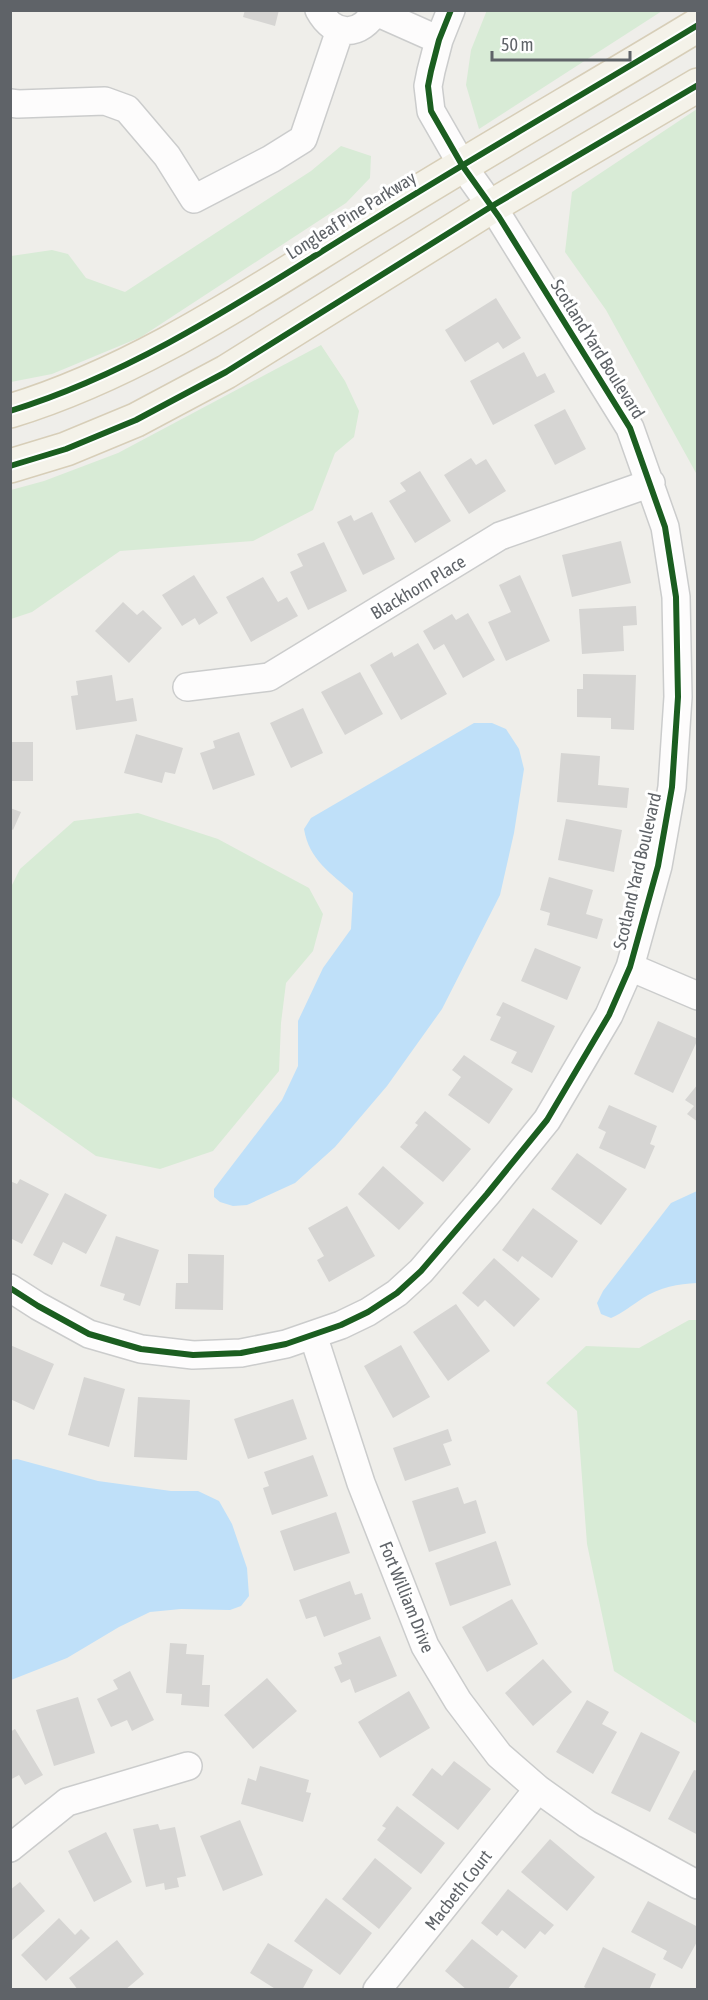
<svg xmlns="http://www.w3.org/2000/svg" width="708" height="2000" viewBox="0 0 708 2000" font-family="'Asap Condensed',sans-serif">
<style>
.green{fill:#d8ebd6}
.water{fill:#bfe0f9}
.building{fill:#d6d5d3}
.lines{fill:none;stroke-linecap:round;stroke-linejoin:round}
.minor-casing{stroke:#cbcccc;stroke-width:30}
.major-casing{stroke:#d7ceb8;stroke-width:36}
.minor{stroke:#fdfcfc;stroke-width:27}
.major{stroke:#f4f2e9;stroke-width:33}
.cycleway-casing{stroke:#fff;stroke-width:10}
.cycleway{stroke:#1b5e20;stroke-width:6}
.labels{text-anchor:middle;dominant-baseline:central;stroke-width:6;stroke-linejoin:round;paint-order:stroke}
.street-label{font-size:18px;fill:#5f6368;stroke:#fff}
</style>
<rect width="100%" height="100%" fill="#efeeea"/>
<path class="green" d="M487,10H662V11L479,129L466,85L471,50Z
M697,109V486L696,473L606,310L565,252L572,192Z
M341,146L371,156L370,178L346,203L141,337L52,374L11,382V256L52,250L68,254L86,278L125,292L311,171Z
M321,345L345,381L359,411L354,437L335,453L313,510L253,541L120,551L32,612L11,619V490L44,481L118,453Z
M138,813L218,839L309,888L323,914L313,951L286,983L281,1023L279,1071L213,1151L160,1169L96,1156L12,1097L11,1094V887L20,869L74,821Z
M689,1320H698L697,1724L614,1671L587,1544L577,1411L546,1383L586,1346L639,1348Z"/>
<path class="water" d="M474,723H492L506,729L519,749L524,769L514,833L500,895L442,1009L387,1086L335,1147L295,1183L247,1205L233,1206L220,1202L214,1197V1189L282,1100L298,1066V1021L323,968L351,929L353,893C331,873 309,860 304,829L311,818Z
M697,1191V1283C678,1284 660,1287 643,1298C632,1305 623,1313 611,1318L601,1314L597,1303L603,1291L671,1203Z
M17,1459L98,1481L171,1491H198L219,1501L232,1524L247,1568L249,1596L241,1606L230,1610L181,1609L150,1612L119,1627L67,1658L11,1680L10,1460Z"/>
<path class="building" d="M245,10H279L275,26L243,17Z
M496,298L521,338L503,349L498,342L465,362L445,330Z
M524,352L537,377L545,373L555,392L493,425L470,381Z
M565,409L586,449L555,465L534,425Z
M471,458L476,465L486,459L506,491L469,514L444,475Z
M420,471L451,521L415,543L389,501L406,491L400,483Z
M372,512L395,559L363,575L337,522L351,515L354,521Z
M621,541L631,583L572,597L562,555Z
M324,542L347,591L308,610L290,572L303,566L297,554Z
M194,575L218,613L199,625L195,618L182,626L162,595Z
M520,575L550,641L506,661L488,622L511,612L499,585Z
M263,577L278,602L287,597L298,616L251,642L226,597Z
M123,602L137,615L143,610L162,628L129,663L95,631Z
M636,606L637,625L623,626L624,651L582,654L579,609Z
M468,613L495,660L463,678L444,644L434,650L423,631L452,614L456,620Z
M418,643L447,694L401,720L370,665L392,652L394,657Z
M360,672L383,714L345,735L321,692Z
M583,674L636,675L634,730L611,729V718L577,717V689H583Z
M112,675L116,701L133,698L137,721L76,730L71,696L78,695L76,681Z
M303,708L323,753L291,768L270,723Z
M239,732L255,775L213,790L200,753L215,748L213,741Z
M136,734L183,748L175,774L165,772L162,783L124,773Z
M10,742H33V781H10Z
M561,753L600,756L598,785L629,788L627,808L557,802Z
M10,808L21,812L13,830L10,828Z
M566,819L622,830L614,872L558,860Z
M549,877L593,890L586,914L603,919L597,939L547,925L550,913L540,910Z
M535,948L581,967L567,1000L521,981Z
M503,1002L555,1026L532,1073L511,1063L517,1052L490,1040L501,1017L496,1015Z
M658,1021L698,1039L673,1093L634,1074Z
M464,1055L513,1089L489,1124L448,1095L461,1077L452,1070Z
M698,1084V1122L687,1114L694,1106L685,1100Z
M609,1105L657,1126L650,1144L655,1146L645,1169L599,1148L606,1132L598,1128Z
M425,1111L471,1149L443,1182L400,1147L418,1125L415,1123Z
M577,1153L627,1189L601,1225L551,1189Z
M383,1166L424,1203L399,1230L358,1194Z
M20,1179L49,1194L22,1244L10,1238V1181L17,1184Z
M65,1193L107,1215L86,1254L63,1242L52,1265L33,1255Z
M347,1206L375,1256L329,1282L317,1260L324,1256L308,1228Z
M533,1208L578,1241L552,1278L522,1256L518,1262L502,1250Z
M116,1236L159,1250L140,1306L123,1300L125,1294L100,1286Z
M188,1254L224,1255L223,1310L175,1309L176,1283H188Z
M494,1258L540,1299L514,1327L485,1300L478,1307L462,1293Z
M456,1304L490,1351L448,1381L413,1332Z
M10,1345L54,1364L34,1410L10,1399Z
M401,1345L430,1397L393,1418L364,1366Z
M84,1377L125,1389L109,1447L68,1435Z
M138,1397L190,1400L187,1460L134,1457Z
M293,1399L307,1439L248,1459L234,1419Z
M448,1429L452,1441L443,1444L451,1465L405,1481L393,1448Z
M313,1455L328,1496L272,1515L263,1488L269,1486L264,1472Z
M458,1487L464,1504L476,1500L486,1533L429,1552L412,1501Z
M336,1512L350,1553L294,1571L280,1531Z
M496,1541L511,1585L450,1606L435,1563Z
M350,1581L355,1595L362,1593L371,1619L324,1637L316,1616L306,1619L299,1600Z
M512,1599L538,1644L487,1672L462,1627Z
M380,1636L397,1676L355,1693L350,1679L341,1683L334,1667L342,1664L338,1653Z
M170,1643L187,1644L186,1654L204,1655L202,1685H210L209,1707L181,1705L182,1694L166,1693Z
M543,1659L572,1692L533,1726L505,1693Z
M130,1671L154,1720L132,1731L127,1720L111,1727L97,1699L118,1689L113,1680Z
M267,1678L297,1711L253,1749L224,1715Z
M409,1691L430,1728L380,1758L358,1722Z
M78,1697L95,1753L54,1766L36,1710Z
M587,1700L609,1712L602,1724L617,1732L593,1774L556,1752Z
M15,1729L43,1775L25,1785L19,1775L10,1780V1732Z
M641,1732L680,1752L650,1812L611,1793Z
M454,1761L491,1789L458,1830L412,1795L432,1768L442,1776Z
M260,1766L309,1780L306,1792L311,1793L303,1822L241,1804L248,1778L256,1781Z
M694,1770L698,1771V1835L668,1819Z
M397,1806L445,1843L421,1874L377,1840L386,1828L382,1826Z
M240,1820L263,1875L223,1891L200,1836Z
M158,1824L160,1830L175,1827L186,1876L177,1878L179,1887L165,1890L164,1883L146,1887L133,1829Z
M106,1832L132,1882L94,1902L68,1851Z
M550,1839L595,1877L567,1911L521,1872Z
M375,1858L412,1888L379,1929L342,1899Z
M20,1882L45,1911L10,1942V1890Z
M508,1889L554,1925L545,1935L540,1931L525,1949L502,1930L497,1936L481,1923Z
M326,1898L372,1933L340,1975L294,1941Z
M648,1901L698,1927V1940L682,1969L663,1959L667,1951L631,1932Z
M59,1918L75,1935L81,1929L90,1938L46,1981L21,1955Z
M472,1939L518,1976L507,1990H467L445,1971Z
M117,1940L144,1974L125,1990H78L69,1978Z
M268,1943L313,1970L302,1990H277L250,1973Z
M603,1947L656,1974L649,1990H589L584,1987Z"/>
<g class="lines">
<defs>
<path id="minor" d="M319,10C334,38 361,37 376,10
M376,12L439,40
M10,103L18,104L105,101L127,109L167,156L194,199L271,159L303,139L340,30
M187,687L269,677L500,536L651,483
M630,967L698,996
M10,1288L38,1306L89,1334L141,1349L193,1355L241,1353L286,1344L341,1325L368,1312L397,1293L421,1271L487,1194L547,1120L609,1015L630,967L658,866L672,787L678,697L676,597L665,527L630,428L499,217L462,165L431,111L428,86L431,71L439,40L451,10
M313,1335L361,1483L425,1646L458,1701L499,1755L538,1789L587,1824L698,1885
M10,1848L67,1802L188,1766
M377,1990L538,1789"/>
<path id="major" d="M10,411C141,371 255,292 371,221C479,154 589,91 698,25
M10,466L66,449L136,420L226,372L492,206L698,85"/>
</defs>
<use href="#minor" class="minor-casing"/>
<use href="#major" class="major-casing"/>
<use href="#minor" class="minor"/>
<use href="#major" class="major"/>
<defs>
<path id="cycleway" d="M10,411C141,371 255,292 371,221C479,154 589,91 698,25
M10,466L66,449L136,420L226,372L492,206L698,85
M10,1288L38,1306L89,1334L141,1349L193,1355L241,1353L286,1344L341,1325L368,1312L397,1293L421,1271L487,1194L547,1120L609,1015L630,967L658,866L672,787L678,697L676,597L665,527L630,428L499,217L462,165L431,111L428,86L431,71L439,40L451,10"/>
</defs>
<use href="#cycleway" class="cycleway-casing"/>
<use href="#cycleway" class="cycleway"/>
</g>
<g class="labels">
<g class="street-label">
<text transform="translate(351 215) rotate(-32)">Longleaf Pine Parkway</text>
<text transform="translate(598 349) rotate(58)">Scotland Yard Boulevard</text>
<text transform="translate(418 587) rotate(-31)">Blackhorn Place</text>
<text transform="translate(637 871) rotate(-77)">Scotland Yard Boulevard</text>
<text transform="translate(407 1597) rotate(68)">Fort William Drive</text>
<text transform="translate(458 1890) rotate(-52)">Macbeth Court</text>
</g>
</g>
<rect width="708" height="2000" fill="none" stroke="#5f6368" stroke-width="24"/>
<path d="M492 51v9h138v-9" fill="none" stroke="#5f6368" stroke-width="3"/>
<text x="501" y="51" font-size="18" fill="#5f6368" stroke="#ffffff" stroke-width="4.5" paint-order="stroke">50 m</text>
</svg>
